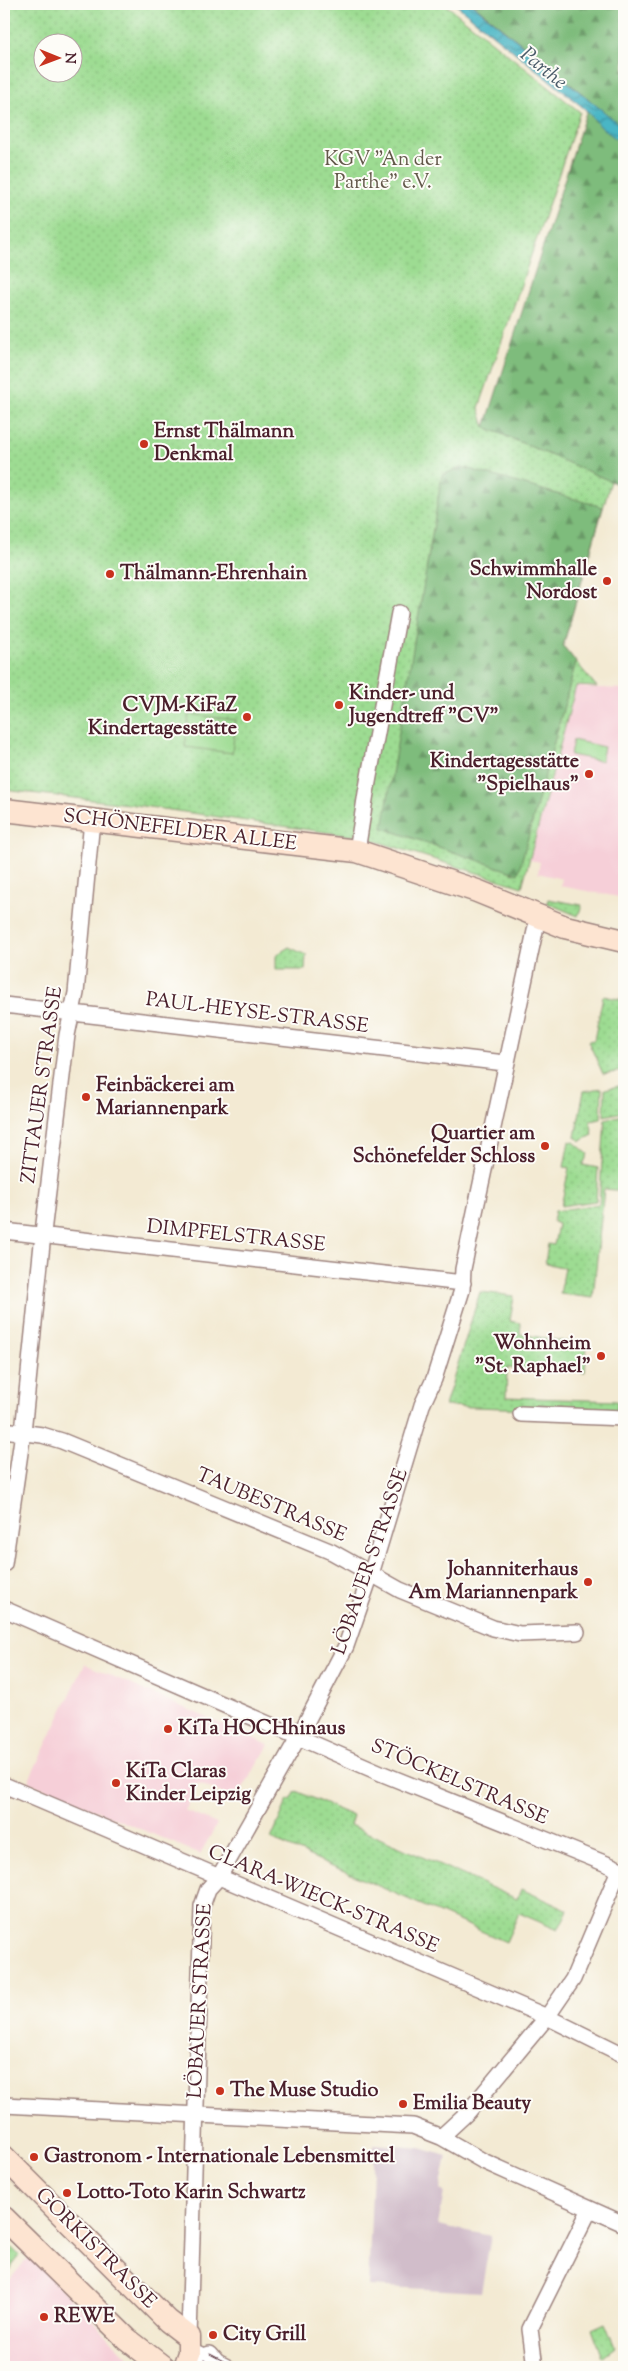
<svg xmlns="http://www.w3.org/2000/svg" width="628" height="2371" viewBox="0 0 628 2371" font-family="'Sorts Mill Goudy',serif">
<style>
.built{fill:#f6cfd8}
.industrial{fill:#d1bdca}
.green{fill:url(#green-dots);stroke:#747e5e;fill-rule:evenodd}
.forest{fill:url(#forest-firs);stroke:#646e54}
.pitch{fill:#9ddc92;stroke:#747e5e}
.water{fill:url(#water-waves);stroke:#4a6a78}
.lines{fill:none;stroke-linecap:round;stroke-linejoin:round}
.street-casing{stroke:#9e847f;stroke-width:18}
.secondary-casing{stroke:#9e847f;stroke-width:25}
.street{stroke:#fff;stroke-width:15}
.secondary{stroke:#fde4d1;stroke-width:22}
.tram{stroke:#4a1f2b;stroke-width:1}
.poi-dot{fill:#c8321e;stroke:#fdfcf7;stroke-width:2}
.labels{text-anchor:middle;dominant-baseline:central;stroke-width:4;stroke-linejoin:round;paint-order:stroke}
.park-label{font-size:20px;fill:#63584a;stroke:#fdfcf7}
.poi-label{font-size:20px;font-weight:bold;fill:#4a1f2b;stroke:#fdfcf7;text-anchor:start}
.street-label{font-size:20px;fill:#4a1f2b;stroke:#fdfcf7}
.water-label{font-size:21px;font-style:italic;fill:#4a5b69;stroke:#fdfcf7}
</style>
<defs>
<pattern id="green-dots" width="8" height="8" patternUnits="userSpaceOnUse" patternTransform="scale(1.25)"><rect width="8" height="8" fill="#9ddc92"/><path d="M2 2h.1M6 6h.1" fill="none" stroke="#89bc7e" stroke-width="1.8" stroke-linecap="round"/></pattern>
<pattern id="forest-firs" width="22" height="20" patternUnits="userSpaceOnUse" patternTransform="scale(1.25)"><rect width="22" height="20" fill="#7ebc7c"/><path d="M5 1l3.5 6h-7zM16 11l3.5 6h-7z" fill="#699866"/></pattern>
<pattern id="water-waves" width="16" height="10" patternUnits="userSpaceOnUse" patternTransform="scale(1.25)"><rect width="16" height="10" fill="#49b6c5"/><path d="M0 5q4-4 8 0t8 0" fill="none" stroke="#3f93a0"/></pattern>
</defs>
<rect width="100%" height="100%" fill="#fdfcf7"/>
<filter id="ink" filterUnits="userSpaceOnUse"><feTurbulence type="fractalNoise" baseFrequency=".02" numOctaves="2"/><feDisplacementMap in="SourceGraphic" scale="10" xChannelSelector="R" yChannelSelector="G"/><feConvolveMatrix kernelMatrix="1 2 1 2 8 2 1 2 1" color-interpolation-filters="sRGB"/></filter>
<filter id="wash" filterUnits="userSpaceOnUse"><feTurbulence type="fractalNoise" baseFrequency=".0096" numOctaves="4" result="noise"/><feDisplacementMap in="SourceGraphic" scale="20" xChannelSelector="R" yChannelSelector="G"/><feGaussianBlur stdDeviation="1.12" result="paint"/><feColorMatrix in="noise" values="0 0 0 0 0 0 0 0 0 0 0 0 0 0 0 0 0 1.4 0 .05"/><feComposite in="paint" operator="in"/></filter>
<g filter="url(#wash)">
<rect width="100%" height="100%" fill="#f3ead3"/>
<path class="built" d="M576,687L624,689V898L560,886L562,879L538,873L540,862L530,860Z
M85,1664L269,1745L236,1799L198,1783L185,1811L217,1824L200,1854L28,1782Z
M29,2256L138,2367H4V2287Z"/>
<path class="industrial" d="M374,2144L420,2148L447,2156L440,2190L444,2192L438,2225L491,2236L481,2292L368,2286Z"/>
<path class="green" d="M4,4H445L580,112L479,408L485,427L611,481L563,646L597,687L576,686L522,887L366,838L128,804L4,790ZM42,42H72V72H42Z
M548,899L582,905L578,916L547,903Z
M289,947L306,955L305,970H276V955Z
M603,996L624,1000V1071L603,1074L588,1041L594,1040Z
M624,1085L623,1112L604,1116L605,1089Z
M602,1088L601,1119L590,1121L593,1135L581,1141L575,1137L584,1091Z
M624,1115V1191L604,1189L593,1298L560,1294L565,1268L545,1263L548,1244L554,1245L558,1224L553,1222L555,1211L599,1204L605,1119Z
M569,1141L574,1142L588,1154L583,1165L598,1168L596,1201L561,1206L569,1168L564,1167Z
M480,1292L514,1296L510,1321L521,1323L520,1334L587,1345L585,1372L507,1368L506,1397L617,1401V1412L445,1406Z
M296,1791L353,1816L350,1825L517,1899L521,1889L568,1910L558,1930L519,1913L506,1942L271,1839L288,1799L291,1800Z
M4,2240L20,2256L4,2276Z
M605,2323L615,2347L602,2357L592,2329Z"/>
<path class="forest" d="M473,4H624V487L485,427L590,100Z
M462,467L603,507L563,646L576,662L518,874L383,828L442,475Z"/>
<path class="pitch" d="M189,714L236,720L232,753L185,747Z
M573,740L604,747L601,761L570,755Z"/>
<path class="water" d="M455,4H472L624,128V145L601,127L585,109Z"/>
</g>
<g filter="url(#ink)">
<g class="lines">
<defs>
<path id="street" d="M357,851L366,793L399,613
M4,1005L505,1063
M4,1231L463,1283
M521,1414L624,1418
M4,1430L42,1435L62,1441L332,1552L400,1590L493,1628L520,1634L577,1632
M4,1564L23,1432L44,1224L67,1035L76,993L92,820
M4,1609L383,1774L624,1871
M4,1785L547,2017L624,2055
M4,2105L413,2126L441,2137L483,2161L624,2224
M441,2137L468,2112L547,2017L573,1979L619,1870
M189,2337L202,1906L208,1889L219,1877L299,1736L346,1646L371,1574L422,1405L434,1379L462,1290L463,1269L475,1212L538,917
M189,2349L203,2356L210,2354L217,2362L227,2367
M535,2367L530,2329L590,2209"/>
<path id="secondary" d="M4,810L357,851L477,891L565,927L624,941
M4,2157L168,2321L189,2337V2353L184,2367
M4,2218L127,2339L163,2367"/>
</defs>
<use href="#street" class="street-casing"/>
<use href="#secondary" class="secondary-casing"/>
<use href="#street" class="street"/>
<use href="#secondary" class="secondary"/>
<path class="tram" d="M210,2354L235,2367
M204,2360L218,2367"/>
</g>
</g>
<g class="poi-dot">
<circle cx="144" cy="444" r="5"/>
<circle cx="110" cy="574" r="5"/>
<circle cx="607" cy="581" r="5"/>
<circle cx="339" cy="705" r="5"/>
<circle cx="247" cy="717" r="5"/>
<circle cx="589" cy="774" r="5"/>
<circle cx="86" cy="1097" r="5"/>
<circle cx="545" cy="1146" r="5"/>
<circle cx="601" cy="1356" r="5"/>
<circle cx="588" cy="1582" r="5"/>
<circle cx="168" cy="1729" r="5"/>
<circle cx="116" cy="1783" r="5"/>
<circle cx="220" cy="2091" r="5"/>
<circle cx="403" cy="2104" r="5"/>
<circle cx="34" cy="2157" r="5"/>
<circle cx="67" cy="2193" r="5"/>
<circle cx="44" cy="2317" r="5"/>
<circle cx="213" cy="2335" r="5"/>
</g>
<g class="labels">
<g class="park-label">
<text x="383" y="160">KGV "An der<tspan x="383" dy="23">Parthe" e.V.</tspan></text>
</g>
<g class="poi-label">
<text x="154" y="432">Ernst Thälmann<tspan x="154" dy="23">Denkmal</tspan></text>
<text x="597" y="570" text-anchor="end">Schwimmhalle<tspan x="597" dy="23">Nordost</tspan></text>
<text x="120" y="574">Thälmann-Ehrenhain</text>
<text x="349" y="694">Kinder- und<tspan x="349" dy="23">Jugendtreff "CV"</tspan></text>
<text x="237" y="706" text-anchor="end">CVJM-KiFaZ<tspan x="237" dy="23">Kindertagesstätte</tspan></text>
<text x="579" y="762" text-anchor="end">Kindertagesstätte<tspan x="579" dy="23">"Spielhaus"</tspan></text>
<text x="96" y="1086">Feinbäckerei am<tspan x="96" dy="23">Mariannenpark</tspan></text>
<text x="535" y="1134" text-anchor="end">Quartier am<tspan x="535" dy="23">Schönefelder Schloss</tspan></text>
<text x="591" y="1344" text-anchor="end">Wohnheim<tspan x="591" dy="23">"St. Raphael"</tspan></text>
<text x="578" y="1570" text-anchor="end">Johanniterhaus<tspan x="578" dy="23">Am Mariannenpark</tspan></text>
<text x="178" y="1729">KiTa HOCHhinaus</text>
<text x="126" y="1772">KiTa Claras<tspan x="126" dy="23">Kinder Leipzig</tspan></text>
<text x="230" y="2091">The Muse Studio</text>
<text x="413" y="2104">Emilia Beauty</text>
<text x="44" y="2157">Gastronom - Internationale Lebensmittel</text>
<text x="77" y="2193">Lotto-Toto Karin Schwartz</text>
<text x="54" y="2317">REWE</text>
<text x="223" y="2335">City Grill</text>
</g>
<g class="street-label">
<text transform="translate(180 831) rotate(7)">SCHÖNEFELDER ALLEE</text>
<text transform="translate(257 1014) rotate(7)">PAUL-HEYSE-STRASSE</text>
<text transform="translate(43 1085) rotate(-82)">ZITTAUER STRASSE</text>
<text transform="translate(236 1237) rotate(6)">DIMPFELSTRASSE</text>
<text transform="translate(271 1506) rotate(23)">TAUBESTRASSE</text>
<text transform="translate(371 1562) rotate(-71)">LÖBAUER STRASSE</text>
<text transform="translate(459 1783) rotate(23)">STÖCKELSTRASSE</text>
<text transform="translate(323 1900) rotate(23)">CLARA-WIECK-STRASSE</text>
<text transform="translate(201 2001) rotate(-87)">LÖBAUER STRASSE</text>
<text transform="translate(95 2249) rotate(45)">GORKISTRASSE</text>
</g>
<g class="water-label">
<text transform="translate(543 69) rotate(39)">Parthe</text>
</g>
</g>
<rect width="628" height="2371" fill="none" stroke="#fdfcf7" stroke-width="20"/>
<g transform="translate(58 58) rotate(91)"><circle r="24" fill="#fdfcf7" stroke="#b5a4a5"/>
<path d="M0-4L9 19L0 12L-9 19Z" fill="#c8321e"/>
<text y="-8" font-size="14" font-weight="bold" text-anchor="middle" fill="#4a1f2b">N</text>
</g>
</svg>
